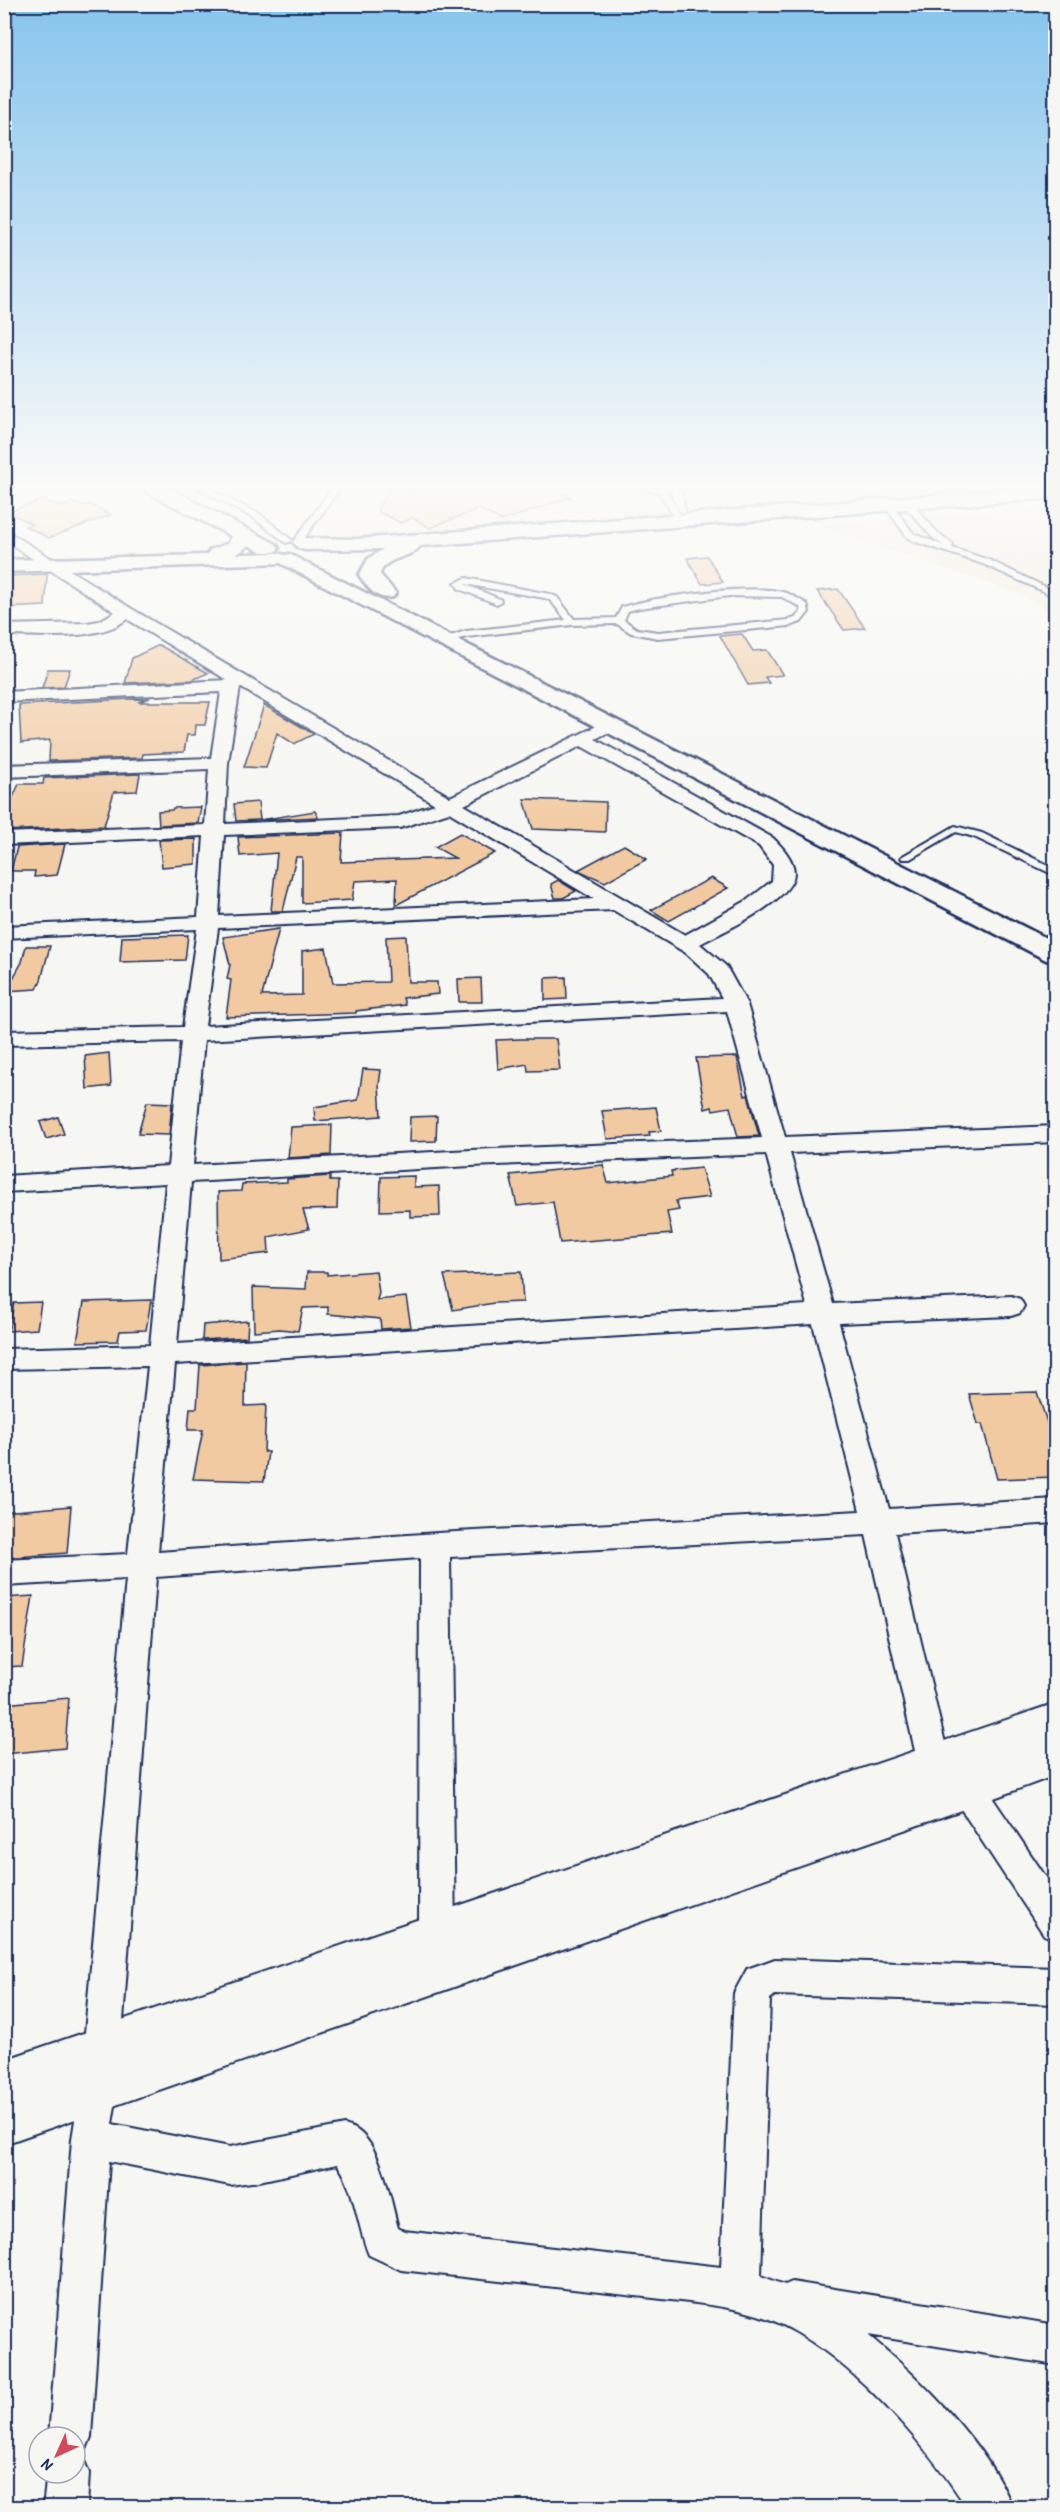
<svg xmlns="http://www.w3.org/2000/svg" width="1060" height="2512" viewBox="0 0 1060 2512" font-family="'Patrick Hand',sans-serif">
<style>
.built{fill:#f4e9da}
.building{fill:#f1caa1;stroke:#1b2f5e;stroke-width:1.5}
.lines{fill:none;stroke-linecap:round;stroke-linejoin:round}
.service-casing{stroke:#1b2f5e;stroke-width:4}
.minor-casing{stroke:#1b2f5e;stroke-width:4}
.tertiary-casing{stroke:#1b2f5e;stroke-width:4}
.secondary-casing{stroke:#1b2f5e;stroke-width:5}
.primary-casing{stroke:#1b2f5e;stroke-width:5}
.service{fill:#f6f6f2;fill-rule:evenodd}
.minor{fill:#f6f6f2;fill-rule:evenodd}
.tertiary{fill:#f6f6f2;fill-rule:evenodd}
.secondary{fill:#f6f6f2;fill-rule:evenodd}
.primary{fill:#f6f6f2;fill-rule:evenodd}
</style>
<rect width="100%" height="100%" fill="#f6f6f2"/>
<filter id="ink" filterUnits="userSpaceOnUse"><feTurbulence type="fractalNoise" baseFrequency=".0167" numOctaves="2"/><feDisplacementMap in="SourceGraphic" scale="12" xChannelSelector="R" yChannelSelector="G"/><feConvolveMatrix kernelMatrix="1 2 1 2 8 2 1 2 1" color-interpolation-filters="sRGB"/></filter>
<g filter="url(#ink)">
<path class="built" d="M206,487H1033L331,541L323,528L309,521L289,518L269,519Z
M1055,507V613L1022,595L816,525Z"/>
<path class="building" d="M421,487H550L571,497L502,521L479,509L430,528L413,518L401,523L377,511L387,492L397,489L410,492Z
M44,499L60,507L73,502L82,506L89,504L111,515L49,538L25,526L32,524L8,512Z
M707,556L723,582L702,584L687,558Z
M47,574L45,606L5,608L8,576Z
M838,589L865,628L844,630L817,591Z
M742,634L753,651L767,650L783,675L765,677L769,683L748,685L720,636Z
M159,645L208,673L192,680L125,683L132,658Z
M48,669H70L64,687L42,688Z
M150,698L138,702H210L205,725H196L195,735H187L184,752L143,754L142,758L49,761L50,740L21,743L19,705Z
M264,705L314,734L294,744L277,733L266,768L244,767Z
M140,774L137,791L114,792L104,826L4,831V817L19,784H43L44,778Z
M524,799L606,802L605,832L533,829Z
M258,802L260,820L315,811L318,817L236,821L234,804Z
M201,807L198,823L159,825L158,811L172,810L173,808Z
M343,833L341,862L455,858L435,847L460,833L495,853L396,905L397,879L355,881L352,900L302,903V857H296L283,911H271L277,853L240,856L238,837Z
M196,839V864L162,867L159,840Z
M65,844L57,875L34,877L35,871H11L17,847Z
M624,845L647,859L605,882L578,870Z
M711,878L728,888L669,921L651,910Z
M558,880L576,891L563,898H555L551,884Z
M279,929L262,996L302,995V951L326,948L333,983L388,982L386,937L406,936L408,982H437L438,994L403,998L405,1005L356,1011V1013L226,1017L231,980L227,979L230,965L223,937Z
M188,935L185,960L120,962L122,937Z
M26,946H50L41,980L37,989L6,991L22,962Z
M566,977L567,999L545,1000V978Z
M481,978L482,1002H459L458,979Z
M521,1039H556L560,1070L528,1071L527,1064L498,1069L496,1040Z
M109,1053L111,1086L87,1089L85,1056Z
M737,1057L745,1096L748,1095L759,1136L738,1137L730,1107L713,1110L712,1107L705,1109L696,1058Z
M363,1069L381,1070L379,1085L381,1116L315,1121L314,1107L358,1100Z
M147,1102L172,1103L169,1135L138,1134Z
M656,1107L661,1131L649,1132L650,1136L607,1139L602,1111Z
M437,1116L436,1141L409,1142L410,1117Z
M58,1117L64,1134L46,1139L40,1122Z
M332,1125L331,1155L288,1158L291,1127Z
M603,1165L608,1183L672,1176L671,1171L701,1168L710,1197L676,1201L679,1210L667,1212L672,1234L560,1243L553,1202L517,1206L510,1175Z
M330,1176V1181H338L337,1209L303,1210L309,1229L268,1237L269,1253L219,1259L218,1192L241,1191L242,1184L287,1182V1179Z
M414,1176V1187L439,1186L440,1216L410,1217V1210L380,1211L381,1177Z
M376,1271L379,1293L377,1300L406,1297L411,1327L381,1329L380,1319L328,1314V1307L303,1308L298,1331L280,1329L254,1331L253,1287L306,1289L307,1272H327V1275Z
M521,1272L523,1302L494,1303L453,1310L444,1275Z
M151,1300L146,1330L120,1331L118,1341L77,1342L84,1302Z
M41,1302L37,1329L8,1331L14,1303Z
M248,1321L247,1337L202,1340L203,1325Z
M246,1362L245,1406L266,1405L264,1452H268L264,1481L193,1479L203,1430H188L190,1408H197L200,1365Z
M1037,1392L1056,1449V1477L997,1479L982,1424H978L969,1394Z
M71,1506L67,1553L4,1558V1512Z
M33,1596L22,1666L4,1667V1598Z
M69,1698L65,1748L4,1754V1704Z"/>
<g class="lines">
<defs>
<path id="service" d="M195,487H206L261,515L293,541L286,543L255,519Z
M333,487H341L300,544H294L293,542Z
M634,487L664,488L675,504L683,521L682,523H676L667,504L658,492Z
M672,487H680L686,513L679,511L673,499Z
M904,501H910L938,533L953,544L952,548L989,560L1056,592V597L983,564L913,541L907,537L884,505L885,503H891L913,533L944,546L932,537L904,505Z
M466,578L550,594L557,597L574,619L616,618L622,607C658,596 751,583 787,593C794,596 800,600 807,604L809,612L801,622L790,626L658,638L631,633L617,624L572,625L467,637L444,642V638L466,631L566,620L551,601L545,598L464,584L500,599L501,601L497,604L459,589L455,583ZM729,596L782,597L800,607L801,612L795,618L789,620L658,632L637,629L624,620L628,611L639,608Z
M955,826L982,833L1056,869V876L974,837L956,832L910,859H902L901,857Z"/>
<path id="minor" d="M4,529L132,609L450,797L609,720L615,721L618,725L615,729L595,739L773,838C782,847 794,859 794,873C793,901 722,932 700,944L726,966L747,1004L785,1137L1056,1126V1142L790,1153L833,1304L1011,1296L1020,1299L1024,1306L1020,1313L1011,1316L839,1323L889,1509L1056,1499V1523L895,1533L950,1764L946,1775L934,1779L922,1775L918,1764L866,1535L450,1557L455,1935L449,1947L437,1952L425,1947L419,1935L420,1558L156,1577L118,2088L112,2124L230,2147L345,2125C349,2127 355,2128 358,2131C381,2147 391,2201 398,2228L404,2231L721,2267L734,1993L747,1969L775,1959L1056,1968V2004L775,1995L770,1999L761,2276L785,2285L792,2282L1056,2325V2365L868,2335C921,2379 987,2444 1013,2508H967C926,2443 842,2347 769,2319C744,2309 716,2306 689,2302L401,2270L369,2255C358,2229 354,2185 337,2164L259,2181L230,2185L109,2161L91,2437L85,2452L77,2455L83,2458L89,2473L87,2508H43L47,2473H75V2437H49L72,2139L80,2088L126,1579L4,1586V1560L128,1554L148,1366L4,1369V1349L150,1345L166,1183L4,1192V1176L168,1166L181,1041L4,1045V1031L183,1027L197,929L4,938V926L198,917L204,836L4,845V833L205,825L209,769L4,777V765L211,758L221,692L4,702V692L227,680L127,619C99,642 39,635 4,635V625L87,623L99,621L115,612L4,540ZM240,687L435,804L399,816L225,824L228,763ZM581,746L759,846L773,865L772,881L746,901L685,935L464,805ZM449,812L594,899L219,916L224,835L400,828ZM613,910L686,953L709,974L722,998L205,1026L218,928ZM727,1011L762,1138L471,1150L193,1165L204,1040ZM766,1154L807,1305L177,1344L191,1182L471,1166ZM813,1324L860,1511L437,1533L158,1552L175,1364Z
M967,1774L979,1778L1056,1892V1940L1044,1935L955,1800L950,1789L955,1778Z"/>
<path id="tertiary" d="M1056,1703V1775L967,1808L4,2144V2060Z"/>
<path id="secondary" d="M278,553L285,555L288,559L285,563L4,572V560Z"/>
<path id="primary" d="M143,487H167L276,544L279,548L276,552H262L248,545C240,555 222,561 210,558L207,554L210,550L229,543L231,536L145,491Z
M1042,487H1056V498L420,546C410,560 386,555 380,574L396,593L393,597C377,601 367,587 359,575L368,559L383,549L305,550L298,548L295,544L298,540L305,538L355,539Z
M289,554L1056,943V962L1046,960L282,564L279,560L282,556Z"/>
</defs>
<use href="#service" class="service-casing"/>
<use href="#minor" class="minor-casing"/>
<use href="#tertiary" class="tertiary-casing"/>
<use href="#secondary" class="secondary-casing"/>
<use href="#primary" class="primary-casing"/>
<use href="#service" class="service"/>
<use href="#minor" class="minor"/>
<use href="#tertiary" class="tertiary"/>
<use href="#secondary" class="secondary"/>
<use href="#primary" class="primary"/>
</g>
</g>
<linearGradient id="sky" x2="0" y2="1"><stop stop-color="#86c4ed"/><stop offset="0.58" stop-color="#fbfbf9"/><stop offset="1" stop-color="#fbfbf9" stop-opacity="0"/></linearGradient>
<rect width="1060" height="839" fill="url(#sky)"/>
<rect width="1060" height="2512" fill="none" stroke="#f6f6f2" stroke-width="24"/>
<rect x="12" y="12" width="1036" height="2488" fill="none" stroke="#1b2f5e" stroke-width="2" filter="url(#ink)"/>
<g transform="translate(57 2455) rotate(225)"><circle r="28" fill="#f6f6f2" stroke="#9ea6b7" stroke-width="1.5"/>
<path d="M0-4.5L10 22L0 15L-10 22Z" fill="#d1495b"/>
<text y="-9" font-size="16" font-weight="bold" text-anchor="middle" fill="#1b2f5e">N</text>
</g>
</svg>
